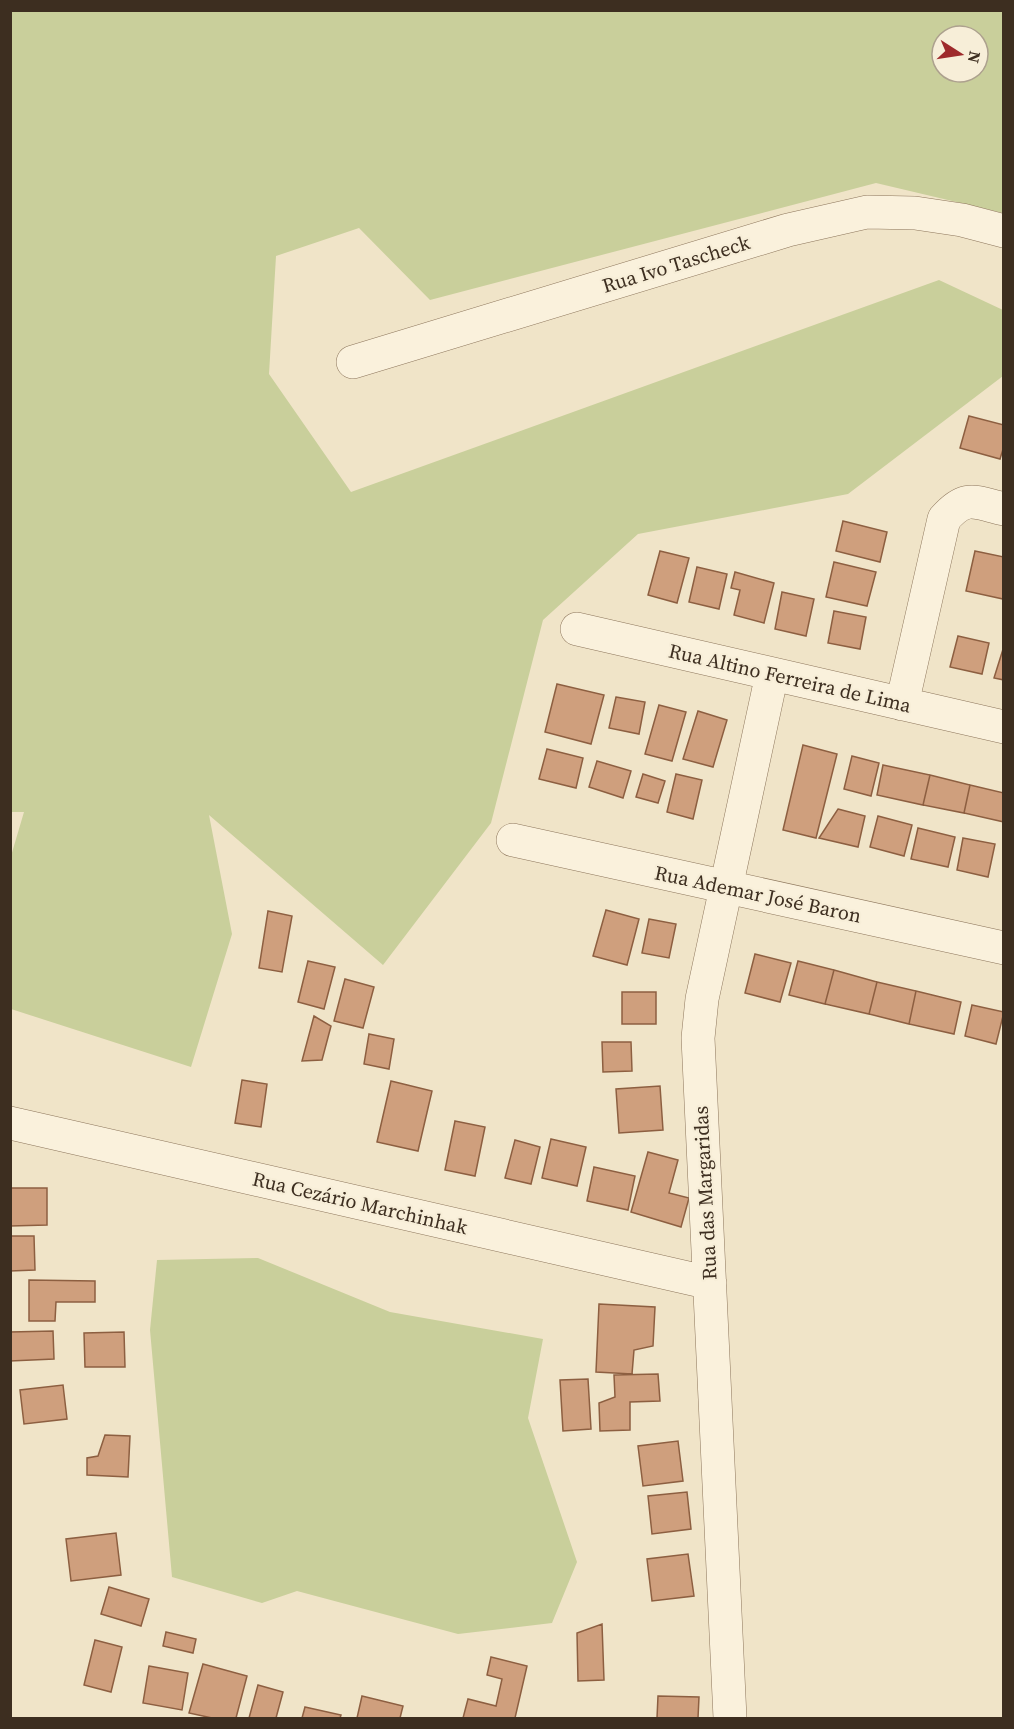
<svg xmlns="http://www.w3.org/2000/svg" width="1014" height="1729" viewBox="0 0 1014 1729" font-family="'Source Serif 4',serif">
<style>
.green{fill:#c9cf9b;fill-rule:evenodd}
.building{fill:#cf9f7d;stroke:#8d5f41;stroke-width:1.5}
.lines{fill:none;stroke-linecap:round;stroke-linejoin:round}
.minor-casing{stroke:#8d765c;stroke-width:34}
.minor{stroke:#faf1dc;stroke-width:33}
.labels{text-anchor:middle;dominant-baseline:central;stroke-width:4.5;stroke-linejoin:round;paint-order:stroke}
.street-label{font-size:20px;fill:#3d2e20;stroke:#f7eed8}
</style>
<rect width="100%" height="100%" fill="#f0e4c8"/>
<path class="green" d="M11,11H1003V213L876,183L430,300L359,228L276,256L269,374L351,492L939,280L1003,310V376L848,494L638,534L543,620L491,823L383,965L209,815L232,934L191,1067L11,1009V856L24,812H10ZM942,36H978V72H942Z
M258,1258L390,1312L543,1339L528,1418L577,1562L552,1623L458,1634L297,1591L262,1603L172,1577L150,1330L157,1260Z"/>
<path class="building" d="M969,416L1004,425V446L1000,459L960,448Z
M843,521L887,532L880,562L836,551Z
M660,551L689,558L677,603L648,595Z
M975,551L1004,557L1003,599L966,591Z
M834,562L876,572L867,606L826,597Z
M697,567L727,574L719,609L689,602Z
M735,572L774,583L764,623L734,615L740,590L731,588Z
M782,592L814,599L806,636L775,629Z
M834,611L866,617L860,649L828,643Z
M958,636L989,643L982,674L950,667Z
M1004,646V680L994,678Z
M557,684L604,695L591,744L545,732Z
M616,697L645,702L639,734L609,728Z
M659,705L686,712L672,761L645,754Z
M698,711L727,720L713,767L683,759Z
M803,745L837,754L816,838L783,830Z
M547,749L583,758L576,788L539,779Z
M852,756L879,763L871,796L844,789Z
M597,761L631,771L623,798L589,787Z
M883,765L930,775L923,805L877,795Z
M643,774L665,781L658,803L636,797Z
M676,774L702,780L693,819L667,812Z
M930,775L970,785L964,813L923,805Z
M970,785L1004,793V822L964,813Z
M838,809L865,816L858,847L819,838Z
M878,816L912,825L904,856L870,847Z
M918,828L955,837L948,867L911,859Z
M963,838L995,844L988,877L957,870Z
M606,910L639,919L627,965L593,956Z
M268,911L292,916L282,972L259,968Z
M649,919L676,924L669,958L642,953Z
M755,954L791,963L780,1002L745,993Z
M308,961L335,967L324,1009L298,1002Z
M798,961L834,970L825,1004L789,995Z
M834,970L877,982L869,1014L825,1004Z
M345,979L374,987L363,1028L334,1021Z
M877,982L916,991L909,1024L869,1014Z
M916,991L961,1002L954,1034L909,1024Z
M622,992H656V1024H622Z
M972,1005L1004,1012L996,1044L965,1036Z
M314,1016L331,1026L322,1060L302,1061Z
M369,1034L394,1039L389,1069L364,1064Z
M602,1042H631L632,1071L603,1072Z
M242,1080L267,1084L261,1127L235,1123Z
M391,1081L432,1091L418,1151L377,1142Z
M660,1086L663,1130L619,1133L616,1089Z
M455,1121L485,1127L475,1176L445,1170Z
M551,1139L586,1147L577,1186L542,1178Z
M515,1140L540,1147L531,1184L505,1178Z
M648,1152L678,1160L669,1193L689,1198L681,1227L631,1212Z
M594,1167L635,1176L628,1210L587,1201Z
M10,1188H47V1225L10,1226Z
M10,1236H34L35,1270L10,1271Z
M29,1280L95,1281V1302H56L55,1321H29Z
M599,1304L655,1307L653,1346L634,1350L632,1374L596,1372Z
M53,1331L54,1359L10,1361V1332Z
M124,1332L125,1367H85L84,1333Z
M658,1374L660,1401L630,1402V1430L600,1431L599,1403L615,1397L614,1375Z
M588,1379L591,1429L563,1431L560,1380Z
M63,1385L67,1419L24,1424L20,1390Z
M105,1435L130,1436L128,1477L87,1475V1458L98,1456Z
M678,1441L683,1481L643,1486L638,1446Z
M687,1492L691,1529L652,1534L648,1496Z
M116,1533L121,1575L71,1581L66,1539Z
M688,1554L694,1596L652,1601L647,1559Z
M109,1587L149,1599L141,1626L101,1614Z
M602,1624L604,1680L578,1681L577,1633Z
M166,1632L196,1639L193,1653L163,1646Z
M95,1640L122,1647L111,1692L84,1685Z
M491,1657L527,1666L515,1718H463L468,1699L496,1706L502,1679L487,1675Z
M203,1664L247,1676L236,1718H212L189,1713Z
M149,1666L188,1673L182,1710L143,1703Z
M258,1685L283,1692L276,1718H249Z
M362,1696L403,1706L400,1718H357Z
M658,1696L699,1697L698,1718H657Z
M305,1707L341,1715L340,1718H302Z"/>
<g class="lines">
<defs>
<path id="minor" d="M353,362L788,230L867,212L915,213L962,220L1004,231
M577,629L1004,727
M902,704L944,519C966,494 974,502 1004,509
M513,840L1004,948
M10,1123L710,1283
M730,1718L698,1038L702,999L772,674"/>
</defs>
<use href="#minor" class="minor-casing"/>
<use href="#minor" class="minor"/>
</g>
<g class="labels">
<g class="street-label">
<text transform="translate(676 264) rotate(-17)">Rua Ivo Tascheck</text>
<text transform="translate(790 678) rotate(13)">Rua Altino Ferreira de Lima</text>
<text transform="translate(758 894) rotate(12)">Rua Ademar José Baron</text>
<text transform="translate(705 1193) rotate(-93)">Rua das Margaridas</text>
<text transform="translate(360 1203) rotate(13)">Rua Cezário Marchinhak</text>
</g>
</g>
<rect width="1014" height="1729" fill="none" stroke="#3d2e20" stroke-width="24"/>
<g transform="translate(960 54) rotate(102)"><circle r="28" fill="#f7eed8" stroke="#ada18e" stroke-width="1.5"/>
<path d="M0-4.5L10 22L0 15L-10 22Z" fill="#9e2a2b"/>
<text y="-9" font-size="16" font-weight="bold" text-anchor="middle" fill="#3d2e20">N</text>
</g>
</svg>
